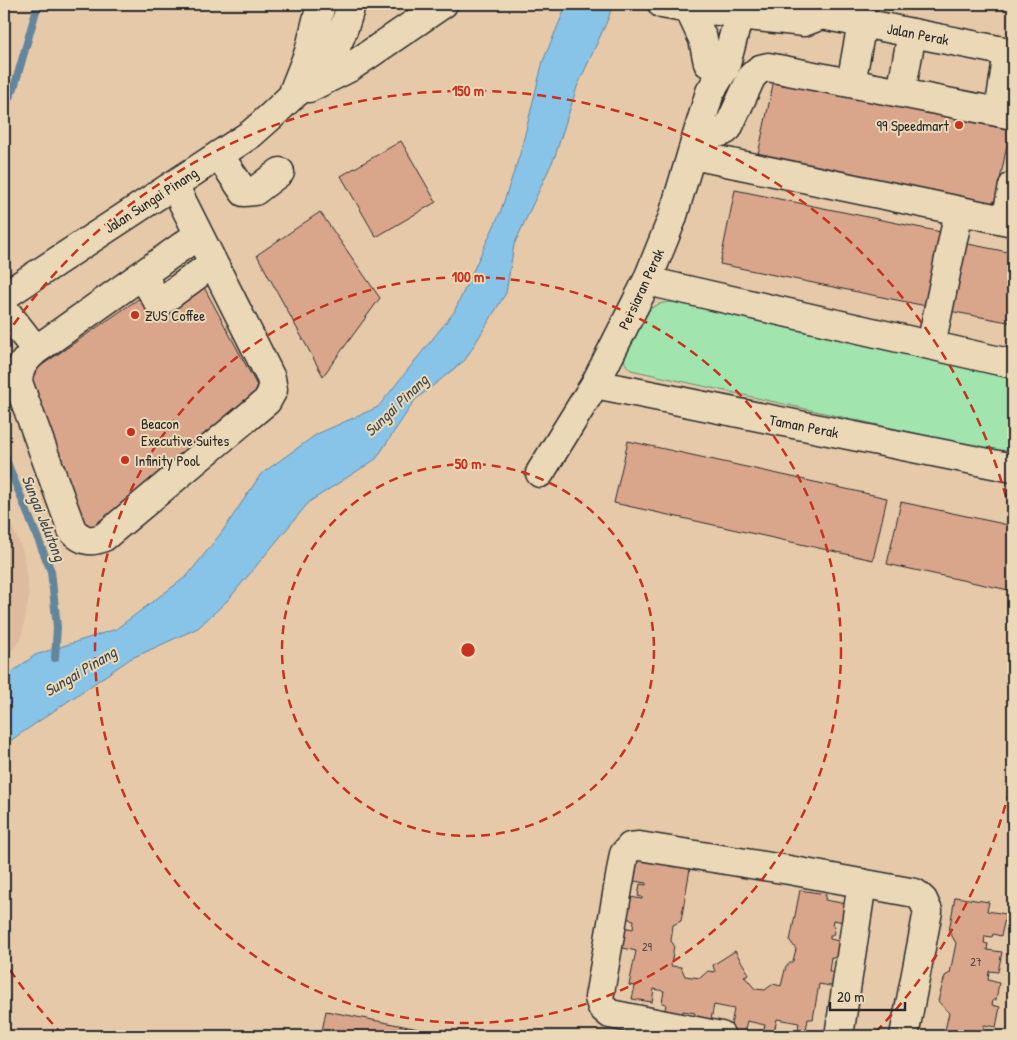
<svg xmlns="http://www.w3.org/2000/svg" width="1017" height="1040" viewBox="0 0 1017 1040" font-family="'Patrick Hand',sans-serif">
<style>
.built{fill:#debb9e}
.green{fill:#a2e4ae;stroke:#66886c}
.water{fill:#88c3e8;stroke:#63869c}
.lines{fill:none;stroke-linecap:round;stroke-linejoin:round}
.stream{stroke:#63869c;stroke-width:8}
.building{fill:#d9a68c;stroke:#2b2b2b}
.minor-casing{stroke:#2b2b2b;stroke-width:31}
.major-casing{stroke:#2b2b2b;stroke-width:31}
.minor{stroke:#ebd8b6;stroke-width:28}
.major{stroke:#ebd8b6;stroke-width:28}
.ring{fill:none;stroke:#c8321e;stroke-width:2.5;stroke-dasharray:9 6}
.poi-dot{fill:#c8321e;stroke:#ebd8b6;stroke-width:2}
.labels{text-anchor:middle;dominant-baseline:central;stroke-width:4;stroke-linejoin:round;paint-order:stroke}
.number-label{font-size:12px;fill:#564a43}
.street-label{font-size:15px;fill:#2b2b2b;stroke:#ebd8b6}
.poi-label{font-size:15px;fill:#2b2b2b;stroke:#ebd8b6;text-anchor:start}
.water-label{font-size:16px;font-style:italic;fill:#3e4951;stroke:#ebd8b6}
.centre{fill:#c8321e;stroke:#ebd8b6;stroke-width:2.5}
.ring-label{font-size:15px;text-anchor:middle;font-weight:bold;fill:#c8321e;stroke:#ebd8b6;stroke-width:4;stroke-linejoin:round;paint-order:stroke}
</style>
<rect width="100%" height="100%" fill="#e6c9a9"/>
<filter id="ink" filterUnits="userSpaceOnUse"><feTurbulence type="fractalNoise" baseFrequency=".02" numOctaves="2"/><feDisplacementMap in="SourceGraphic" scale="10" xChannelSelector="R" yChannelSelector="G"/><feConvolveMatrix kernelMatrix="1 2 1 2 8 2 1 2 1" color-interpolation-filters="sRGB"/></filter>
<g filter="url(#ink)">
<path class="built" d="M4,507L23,552L29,596L21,640L4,659Z"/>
<path class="green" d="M669,302H679L1013,377V455L631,370C624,364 623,360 625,351L650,309L659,304Z"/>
<path class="water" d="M567,4H613L608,19L577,87L555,156L514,245L506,293L465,360L415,400L376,459L309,502L228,600L198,628L130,659L4,745V678L35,655L116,629L187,576L222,532L261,474L317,434L378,407L454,312L500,213L520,154L543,61Z"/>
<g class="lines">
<path class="stream" d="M4,107L14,88L38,4
M4,455L51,571L57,627L55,658"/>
</g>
<path class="building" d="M774,80L1010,130L996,200L982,207L757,159Z
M401,141L436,202L376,237L341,176Z
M735,190L951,234L936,308L720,264Z
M320,212L380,298L323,376L257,255Z
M958,242L1013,253V323L944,310Z
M191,263L261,393L98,530L85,526L26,376Z
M628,441L887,498L873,560L614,503Z
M901,502L1013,526V591L887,564Z
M638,859L691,863L681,921L673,925L671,941L674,945L671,966L681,967L685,976L700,978L708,971L715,972L713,965L735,951L749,974L744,976L755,989L765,990L773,984L781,986L786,966L793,961L796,949L790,941L800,890L826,894L825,900L847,904L844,922L833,920L832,925L835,927L833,935H830V939L847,943L844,960L831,957L829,972L839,973L837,987L819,984L813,1019H808L806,1030L798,1029L799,1023L777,1019L773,1036H762L765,1025L747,1021L744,1033L730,1031L734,1009L714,1005L709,1029L693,1026L695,1013L683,1011L680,1025L663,1021L666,1004L662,1003L664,991L654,989L652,1002L632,999L635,986L629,985L636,951L619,947L623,927L633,929L634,920L625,918L630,897L642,899V897L638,896L640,884L646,885V883L634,881Z
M955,897L989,902L987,911L1006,914L1001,936L993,934L992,937L985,936L984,943L988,944L987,950L1002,952L998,972L989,971L988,980L999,983L996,1000H993L992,1005L1000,1007L996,1027L984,1025L982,1036H984H938L945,1030L949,1013L938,1001L945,976L950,973L956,943L949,931Z
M326,1011L455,1036H321Z"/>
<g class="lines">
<defs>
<path id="minor" d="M851,83L862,23
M901,93L912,33
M999,112L1008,52
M700,128C710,131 720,136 728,128L752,76L760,69L768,67L1013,115
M219,155L244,192L255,191L280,172
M693,155L1013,222
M174,185L271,378L273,390L267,401L104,537C91,543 82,541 72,530L18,382C18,367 25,360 36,350L198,235
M1006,220L1013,186
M142,275L159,303L212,264
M647,281L1013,364
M4,309L36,350
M931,345L959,211
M595,384L1013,468
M540,473L595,384L647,281L672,219L710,92L725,68L739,15L736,4
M721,1036L610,1014L602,1007L599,998L624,854L630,847L639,846L789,870L915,893L923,900L928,911L904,1036
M839,1036L862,883"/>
<path id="major" d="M662,4L689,9L720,11L739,15L804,22L822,15
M809,4L822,15L1013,53
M689,9L703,39L708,63
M309,88L349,68L443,4
M294,90L309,52L321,4
M4,296L251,134C265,122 278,110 291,97C300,89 311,83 318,74C335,55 345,28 351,4"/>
</defs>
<use href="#minor" class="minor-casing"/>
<use href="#major" class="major-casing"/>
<use href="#minor" class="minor"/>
<use href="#major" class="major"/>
</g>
</g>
<g class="ring">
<circle cx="468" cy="650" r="186"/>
<circle cx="468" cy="650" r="373"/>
<path d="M1013 776A559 559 0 0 1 873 1035M63 1035A559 559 0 0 1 5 963M5 337A559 559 0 0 1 1013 524"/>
</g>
<g class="poi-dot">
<circle cx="959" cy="125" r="5"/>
<circle cx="135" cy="315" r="5"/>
<circle cx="131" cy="432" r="5"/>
<circle cx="125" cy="460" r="5"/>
</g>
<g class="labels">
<g class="number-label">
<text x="647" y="946">29</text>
<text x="976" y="961">27</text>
</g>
<g class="street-label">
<text transform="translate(918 34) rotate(11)">Jalan Perak</text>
<text transform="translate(151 200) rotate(-33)">Jalan Sungai Pinang</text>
<text transform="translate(641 289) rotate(-65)">Persiaran Perak</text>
<text transform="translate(804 426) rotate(11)">Taman Perak</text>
</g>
<g class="poi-label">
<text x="949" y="125" text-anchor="end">99 Speedmart</text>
<text x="145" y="315">ZUS Coffee</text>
<text x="141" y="423">Beacon<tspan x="141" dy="17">Executive Suites</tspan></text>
<text x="135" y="460">Infinity Pool</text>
</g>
<g class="water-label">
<text transform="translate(396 405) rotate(-44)">Sungai Pinang</text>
<text transform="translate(44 518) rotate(68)">Sungai Jelutong</text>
<text transform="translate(80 671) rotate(-31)">Sungai Pinang</text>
</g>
</g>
<circle cx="468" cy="650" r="8" class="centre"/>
<g class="ring-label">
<text x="468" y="96">150 m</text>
<text x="468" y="282">100 m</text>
<text x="468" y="469">50 m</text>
</g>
<rect width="1017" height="1040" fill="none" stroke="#ebd8b6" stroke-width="20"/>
<rect x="10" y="10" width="997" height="1020" fill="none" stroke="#2b2b2b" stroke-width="2" filter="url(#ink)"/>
<path d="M830 1002v8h75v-8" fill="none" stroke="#2b2b2b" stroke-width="2.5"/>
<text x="837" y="1002" font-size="15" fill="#2b2b2b" stroke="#ebd8b6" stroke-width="4" paint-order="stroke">20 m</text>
</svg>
